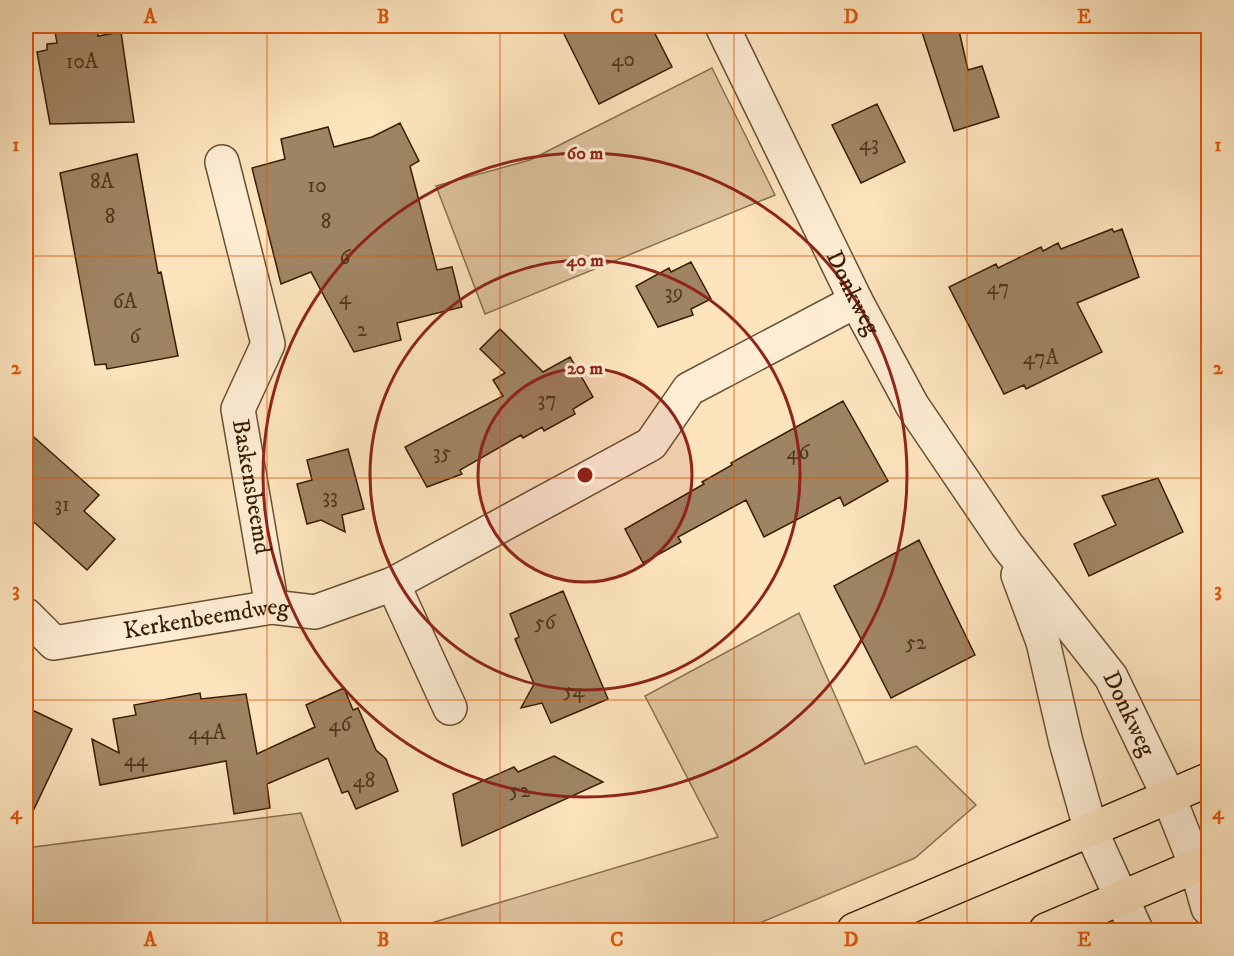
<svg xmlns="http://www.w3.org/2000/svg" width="1234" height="956" viewBox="0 0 1234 956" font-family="'IM FELL DW Pica',serif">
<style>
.green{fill:#dcc29d;stroke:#8a6f4f;stroke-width:1.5}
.building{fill:#9f8463;stroke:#391c01;stroke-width:1.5}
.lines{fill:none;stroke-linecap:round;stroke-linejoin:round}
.street-casing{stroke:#6a4e30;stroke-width:36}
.highway-casing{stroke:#391c01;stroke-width:36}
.street{stroke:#feedd4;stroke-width:33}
.highway{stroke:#fde4bd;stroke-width:33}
.grid{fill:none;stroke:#df560b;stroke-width:1.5;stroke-opacity:0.55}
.ring{fill:none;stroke:#8f2418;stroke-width:3}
.labels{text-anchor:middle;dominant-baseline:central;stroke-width:6;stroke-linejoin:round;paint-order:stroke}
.number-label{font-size:21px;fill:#52361a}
.street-label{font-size:24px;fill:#391c01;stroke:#feedd4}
.centre{fill:#8f2418;stroke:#feedd4;stroke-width:3}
.ring-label{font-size:18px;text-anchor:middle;font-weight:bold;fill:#8f2418;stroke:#feedd4;stroke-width:6;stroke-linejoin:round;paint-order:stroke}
.neatline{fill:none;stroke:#df560b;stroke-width:2}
.grid-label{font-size:20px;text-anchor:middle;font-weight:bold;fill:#df560b}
</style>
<rect width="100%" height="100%" fill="#fde4bd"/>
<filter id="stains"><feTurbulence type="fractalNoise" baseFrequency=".00333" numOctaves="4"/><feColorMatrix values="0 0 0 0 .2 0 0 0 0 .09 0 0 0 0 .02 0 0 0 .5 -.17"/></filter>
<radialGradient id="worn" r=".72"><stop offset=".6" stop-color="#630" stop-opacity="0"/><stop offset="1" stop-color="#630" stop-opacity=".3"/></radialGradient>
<path class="green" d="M712,68L775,195L485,314L436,186L530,160Z
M799,613L865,764L916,746L976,805L915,858L743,930H408L718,837L645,696Z
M301,813L344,930H26V848Z"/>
<path class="building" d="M54,26H97L98,36L121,32L134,122L50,124L37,52L47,50V44L57,43Z
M560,26H651L672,67L599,104Z
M920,26H958L968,70L982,66L999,117L954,131Z
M877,104L905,162L861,183L832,125Z
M400,123L419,161L410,166L437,270L452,267L462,307L397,323L401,340L354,352L311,272L281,284L252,168L285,159L281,139L328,127L334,147L372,137Z
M137,154L158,273L161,272L178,356L107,369L106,364L95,365L60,173Z
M1112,229L1114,232L1122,229L1139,277L1077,303L1102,352L1026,389L1024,385L1004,394L949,287L996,264L998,268L1041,247L1043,251L1058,243L1061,249Z
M691,262L711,299L691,309L693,315L658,327L636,286L669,268L671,272Z
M500,329L543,372L570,357L593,397L573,409L575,414L544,431L542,427L523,438L521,435L460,470L462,474L427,487L405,447L503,396L493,380L505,373L480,349Z
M843,401L888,481L844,506L840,497L764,537L746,500L678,537L681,542L643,563L625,529L704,484L702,482L732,465L731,463Z
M26,430L99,495L84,511L115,539L87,570L26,515Z
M348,449L364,509L342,515L345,532L321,520L307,524L297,484L312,480L307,460Z
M1158,478L1183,532L1089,576L1074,544L1116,525L1102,496Z
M919,540L975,655L891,698L834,586Z
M563,591L608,699L551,723L542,703L521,708L534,684L515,639L519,637L510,614Z
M344,688L353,710L358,708L376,750L386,759L398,791L356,809L348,791L342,793L328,758L267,784L270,808L234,814L226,761L100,785L92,739L119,753L113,719L136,715L134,705L200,693L201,699L246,694L257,754L315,727L306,705Z
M26,707L72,729L26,826Z
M554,756L603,782L462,846L453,794L514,767L518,772Z"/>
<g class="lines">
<defs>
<g id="street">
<path id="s1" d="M722,26L856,301L912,405L1007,545L1111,677L1168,795L1196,866L1208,908"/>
<path id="s2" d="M222,162L268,344L238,409L272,607"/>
<path d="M1018,575L1043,642L1066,742L1091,831L1136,930"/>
<path d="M393,584L450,708"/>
<path id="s3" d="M26,615L54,643L272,607L315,612L393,584L651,444L689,389L856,301"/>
</g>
<path id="highway" d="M854,930L1208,780
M1046,930L1208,861"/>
</defs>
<use href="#street" class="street-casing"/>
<use href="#highway" class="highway-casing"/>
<use href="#street" class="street"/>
<use href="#highway" class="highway"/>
</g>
<path class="grid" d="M267,26V930M500,26V930M734,26V930M967,26V930M26,256H1208M26,478H1208M26,700H1208"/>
<circle cx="585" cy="475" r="107" fill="#8f2418" fill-opacity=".12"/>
<g class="ring">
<circle cx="585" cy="475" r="107"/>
<circle cx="585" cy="475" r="215"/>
<circle cx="585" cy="475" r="322"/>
</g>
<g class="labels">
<g class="number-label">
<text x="623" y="60">40</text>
<text x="82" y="62">10A</text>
<text x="869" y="144">43</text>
<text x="102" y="182">8A</text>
<text x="317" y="186">10</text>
<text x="110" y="217">8</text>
<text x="326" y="222">8</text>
<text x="345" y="258">6</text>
<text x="998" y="288">47</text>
<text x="674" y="293">39</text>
<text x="345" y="298">4</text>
<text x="125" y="302">6A</text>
<text x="362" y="330">2</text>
<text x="135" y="337">6</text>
<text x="1041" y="358">47A</text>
<text x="547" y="400">37</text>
<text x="442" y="453">35</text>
<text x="798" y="453">46</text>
<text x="330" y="497">33</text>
<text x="62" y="505">31</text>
<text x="545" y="623">56</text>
<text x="916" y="643">52</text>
<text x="574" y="691">54</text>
<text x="340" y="725">46</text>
<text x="207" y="733">44A</text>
<text x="136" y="760">44</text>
<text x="364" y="781">48</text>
<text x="520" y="791">52</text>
</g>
<g class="street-label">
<text stroke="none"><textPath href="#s1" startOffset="297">Donkweg</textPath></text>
<text stroke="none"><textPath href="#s2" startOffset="338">Baskensbeemd</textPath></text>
<text stroke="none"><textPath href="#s3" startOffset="194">Kerkenbeemdweg</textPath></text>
<text stroke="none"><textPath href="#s1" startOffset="802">Donkweg</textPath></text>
</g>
</g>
<circle cx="585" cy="475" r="9" class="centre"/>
<g class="ring-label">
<text x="585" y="159">60 m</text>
<text x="585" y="266">40 m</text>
<text x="585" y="374">20 m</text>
</g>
<rect width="1234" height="956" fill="none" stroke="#fde4bd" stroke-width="66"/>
<rect x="33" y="33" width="1168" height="890" class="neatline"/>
<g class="grid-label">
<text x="150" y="23">A</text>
<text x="383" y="23">B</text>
<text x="617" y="23">C</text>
<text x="851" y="23">D</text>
<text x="1084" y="23">E</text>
<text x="16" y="151">1</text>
<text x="1218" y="151">1</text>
<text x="16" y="374">2</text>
<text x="1218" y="374">2</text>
<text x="16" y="596">3</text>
<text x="1218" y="596">3</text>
<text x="16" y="819">4</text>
<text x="1218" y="819">4</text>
<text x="150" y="946">A</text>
<text x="383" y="946">B</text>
<text x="617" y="946">C</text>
<text x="851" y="946">D</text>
<text x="1084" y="946">E</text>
</g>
<rect width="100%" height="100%" filter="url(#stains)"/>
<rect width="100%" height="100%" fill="url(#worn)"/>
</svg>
